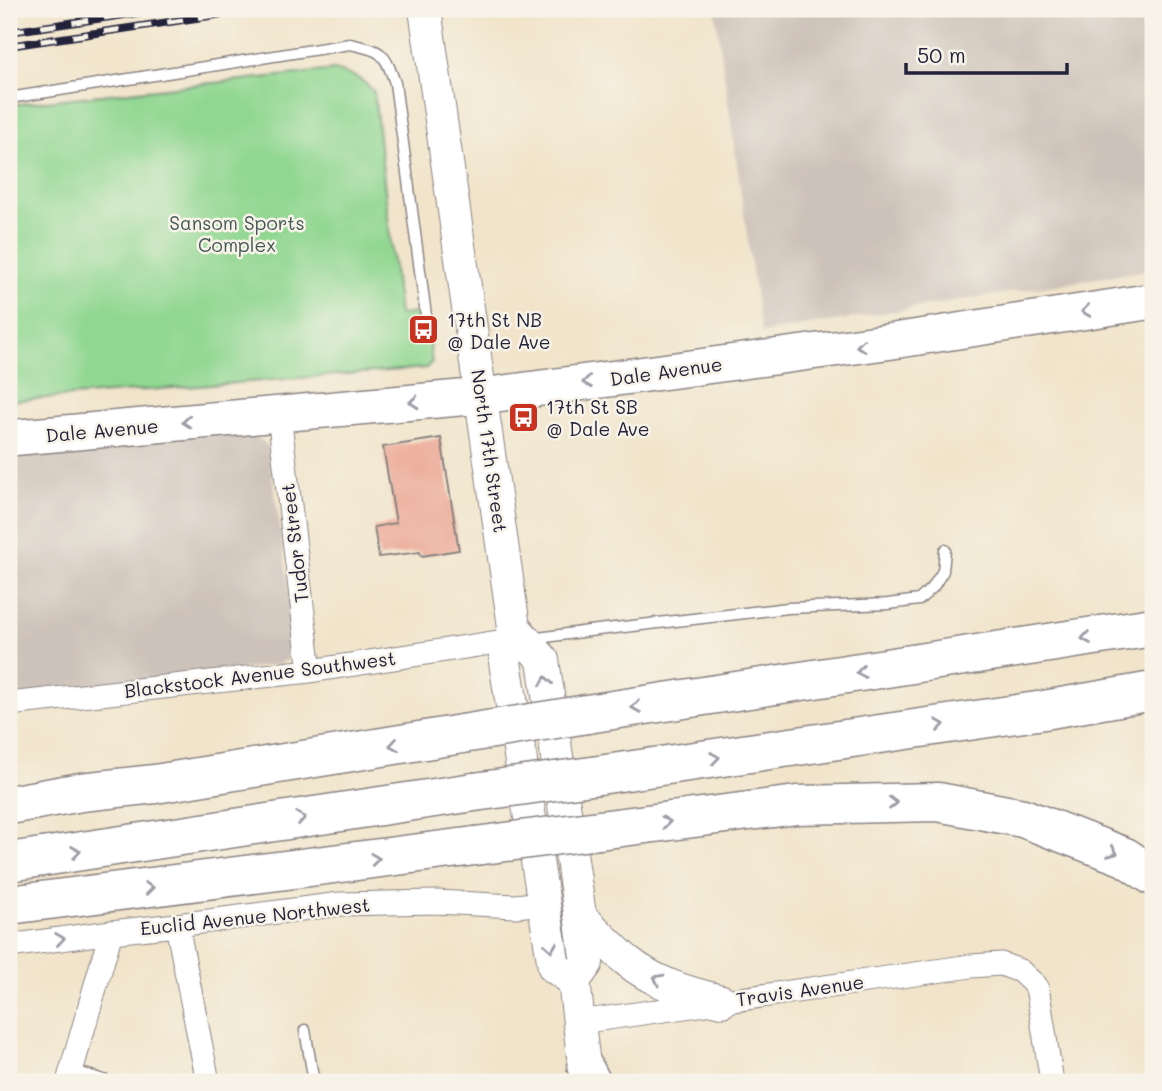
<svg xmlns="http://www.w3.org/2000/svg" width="1162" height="1091" viewBox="0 0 1162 1091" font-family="Mali,sans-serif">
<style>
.industrial{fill:#cdc2b9}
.green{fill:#90d791;stroke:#597c66;stroke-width:2}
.building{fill:#eba28e}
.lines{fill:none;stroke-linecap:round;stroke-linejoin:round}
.service-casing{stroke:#8a8382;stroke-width:13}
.minor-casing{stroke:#8a8382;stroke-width:25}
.secondary-casing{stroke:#8a8382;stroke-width:34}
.primary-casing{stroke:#8a8382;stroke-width:38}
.motorway-casing{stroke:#8a8382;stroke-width:41}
.service{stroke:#fff;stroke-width:10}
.minor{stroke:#fff;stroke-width:23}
.secondary{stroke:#fff;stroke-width:32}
.primary{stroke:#fff;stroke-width:35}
.motorway{stroke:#fff;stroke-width:38}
.rail-casing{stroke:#22223b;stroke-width:8}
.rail{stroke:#f7f3e8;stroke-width:5;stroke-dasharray:16;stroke-linecap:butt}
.motorway-bridge-casing{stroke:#8a8382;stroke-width:41;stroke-linecap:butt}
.motorway-bridge{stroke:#fff;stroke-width:38}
.oneway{stroke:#9c9ca7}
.labels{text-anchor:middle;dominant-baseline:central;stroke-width:5;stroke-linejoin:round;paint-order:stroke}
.park-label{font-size:19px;fill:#435855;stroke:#f7f3e8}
.poi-label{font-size:19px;fill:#22223b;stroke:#f7f3e8;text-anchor:start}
.street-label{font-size:19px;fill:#22223b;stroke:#f7f3e8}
</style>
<rect width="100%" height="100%" fill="#f7f3e8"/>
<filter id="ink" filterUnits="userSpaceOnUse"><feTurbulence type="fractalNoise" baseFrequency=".0143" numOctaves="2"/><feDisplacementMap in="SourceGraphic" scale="14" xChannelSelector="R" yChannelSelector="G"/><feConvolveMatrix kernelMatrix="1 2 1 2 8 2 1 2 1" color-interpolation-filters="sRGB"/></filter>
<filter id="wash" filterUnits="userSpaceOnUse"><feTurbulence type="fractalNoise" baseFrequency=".00686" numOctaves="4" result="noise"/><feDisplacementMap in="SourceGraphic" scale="28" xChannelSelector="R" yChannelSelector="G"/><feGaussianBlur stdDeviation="1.57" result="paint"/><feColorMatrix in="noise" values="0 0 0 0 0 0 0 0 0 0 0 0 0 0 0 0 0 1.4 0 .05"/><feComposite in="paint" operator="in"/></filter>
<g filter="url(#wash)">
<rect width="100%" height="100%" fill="#f1e4ca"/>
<path class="industrial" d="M715,9H1153V269L761,333Z
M247,432L261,440L268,447L294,624L296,643L293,652L287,660L277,665L9,699V449Z"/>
<path class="green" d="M334,70C352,75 361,77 374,92L399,315L425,312L432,362L426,368L9,401V105Z"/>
<g id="blocks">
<path class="building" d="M441,438L459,550L421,556L420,552L379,557L374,527L396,523L383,447Z"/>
</g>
</g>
<g filter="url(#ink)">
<use href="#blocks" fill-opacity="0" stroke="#8a8382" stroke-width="2"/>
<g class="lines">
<defs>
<path id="service" d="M9,98L350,44C382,51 384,51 395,83L427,323
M531,639L589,631L788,608L888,604L919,600L933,587L943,571L945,550
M305,1030L314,1082
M71,1070L110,1082"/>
<path id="minor" d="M279,415L310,671
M9,704L310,671L511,640
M177,925L208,1082
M9,946L111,932L177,925L340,904L436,902L515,906L544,903
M580,1022L971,966L1001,964L1020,971L1037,987L1052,1082
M68,1082L111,932"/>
<path id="secondary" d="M425,9L514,627L505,662L554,967L574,981
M514,627L543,660L587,963L574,981L586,1082
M582,918C597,932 611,947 626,960C654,983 687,993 722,1001"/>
<path id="primary" d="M9,438L482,396L893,341L1153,301
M585,1067L593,1082"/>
<path id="motorway" d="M587,714L1153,627
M599,775L1044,710L1153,691
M9,805L81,792L155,784L462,734
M599,830L797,805L938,802L1023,818L1125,857L1153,876
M9,862L474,792
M9,905L475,846"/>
</defs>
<use href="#service" class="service-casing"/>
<use href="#minor" class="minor-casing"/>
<use href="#secondary" class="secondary-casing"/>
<use href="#primary" class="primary-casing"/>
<use href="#motorway" class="motorway-casing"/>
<use href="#service" class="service"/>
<use href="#minor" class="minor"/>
<use href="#secondary" class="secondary"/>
<use href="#primary" class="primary"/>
<use href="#motorway" class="motorway"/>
<defs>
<path id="rail" d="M9,32L164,9
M9,46L256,9"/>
</defs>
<use href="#rail" class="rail-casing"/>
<use href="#rail" class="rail"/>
<defs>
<path id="motorway-bridge" d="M462,734L587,714
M474,792L599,775
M475,846L599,830"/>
</defs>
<use href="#motorway-bridge" class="motorway-bridge-casing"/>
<use href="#motorway-bridge" class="motorway-bridge"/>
</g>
<defs><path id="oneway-chevron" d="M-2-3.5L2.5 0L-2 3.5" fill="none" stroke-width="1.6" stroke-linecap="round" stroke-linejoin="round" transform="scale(1.75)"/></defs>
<g class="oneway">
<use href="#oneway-chevron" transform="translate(1086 311) rotate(172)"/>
<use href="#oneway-chevron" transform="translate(861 346) rotate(173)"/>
<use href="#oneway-chevron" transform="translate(587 382) rotate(172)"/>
<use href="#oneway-chevron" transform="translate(414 402) rotate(175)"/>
<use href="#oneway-chevron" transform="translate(187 422) rotate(175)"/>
<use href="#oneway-chevron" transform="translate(1086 638) rotate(171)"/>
<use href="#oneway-chevron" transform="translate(861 672) rotate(171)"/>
<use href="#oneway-chevron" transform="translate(546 681) rotate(-99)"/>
<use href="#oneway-chevron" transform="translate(636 707) rotate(171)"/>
<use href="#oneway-chevron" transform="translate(940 725) rotate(-8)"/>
<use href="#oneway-chevron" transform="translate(394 745) rotate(171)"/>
<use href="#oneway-chevron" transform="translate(715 758) rotate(-8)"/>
<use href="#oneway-chevron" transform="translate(893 803) rotate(-1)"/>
<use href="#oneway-chevron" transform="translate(301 818) rotate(-9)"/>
<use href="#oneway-chevron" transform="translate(666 822) rotate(-7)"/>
<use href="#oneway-chevron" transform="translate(76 852) rotate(-9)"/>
<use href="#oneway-chevron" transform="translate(1113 852) rotate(21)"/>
<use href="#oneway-chevron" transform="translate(375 859) rotate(-7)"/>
<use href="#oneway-chevron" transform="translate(149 888) rotate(-7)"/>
<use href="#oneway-chevron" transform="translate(60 939) rotate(-8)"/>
<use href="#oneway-chevron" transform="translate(551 947) rotate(81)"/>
<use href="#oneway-chevron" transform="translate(658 979) rotate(-152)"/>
</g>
</g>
<defs>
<symbol id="bus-square" viewBox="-11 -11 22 22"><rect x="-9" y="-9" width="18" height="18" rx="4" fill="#c8321e" stroke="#f7f3e8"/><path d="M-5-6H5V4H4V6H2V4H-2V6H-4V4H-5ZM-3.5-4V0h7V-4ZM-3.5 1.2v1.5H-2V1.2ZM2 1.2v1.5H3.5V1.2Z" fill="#fff"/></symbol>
</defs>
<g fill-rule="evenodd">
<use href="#bus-square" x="406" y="312" width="35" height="35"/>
<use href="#bus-square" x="506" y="400" width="35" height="35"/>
</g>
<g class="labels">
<g class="park-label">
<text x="237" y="222">Sansom Sports<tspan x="237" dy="22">Complex</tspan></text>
</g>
<g class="poi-label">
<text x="447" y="319">17th St NB<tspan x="447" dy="22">@ Dale Ave</tspan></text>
<text x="546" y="406">17th St SB<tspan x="546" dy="22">@ Dale Ave</tspan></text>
</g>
<g class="street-label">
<text transform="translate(666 371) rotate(-8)">Dale Avenue</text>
<text transform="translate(102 430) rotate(-5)">Dale Avenue</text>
<text transform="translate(490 451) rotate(82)">North 17th Street</text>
<text transform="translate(294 543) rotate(-97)">Tudor Street</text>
<text transform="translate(260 674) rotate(-7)">Blackstock Avenue Southwest</text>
<text transform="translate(255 916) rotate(-6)">Euclid Avenue Northwest</text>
<text transform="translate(800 990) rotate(-8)">Travis Avenue</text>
</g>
</g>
<rect width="1162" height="1091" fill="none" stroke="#f7f3e8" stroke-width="35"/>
<path d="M906 63v10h161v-10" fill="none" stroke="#22223b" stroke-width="3.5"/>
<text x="917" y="63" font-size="21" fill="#22223b" stroke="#f7f3e8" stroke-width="5" paint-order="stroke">50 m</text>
</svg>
